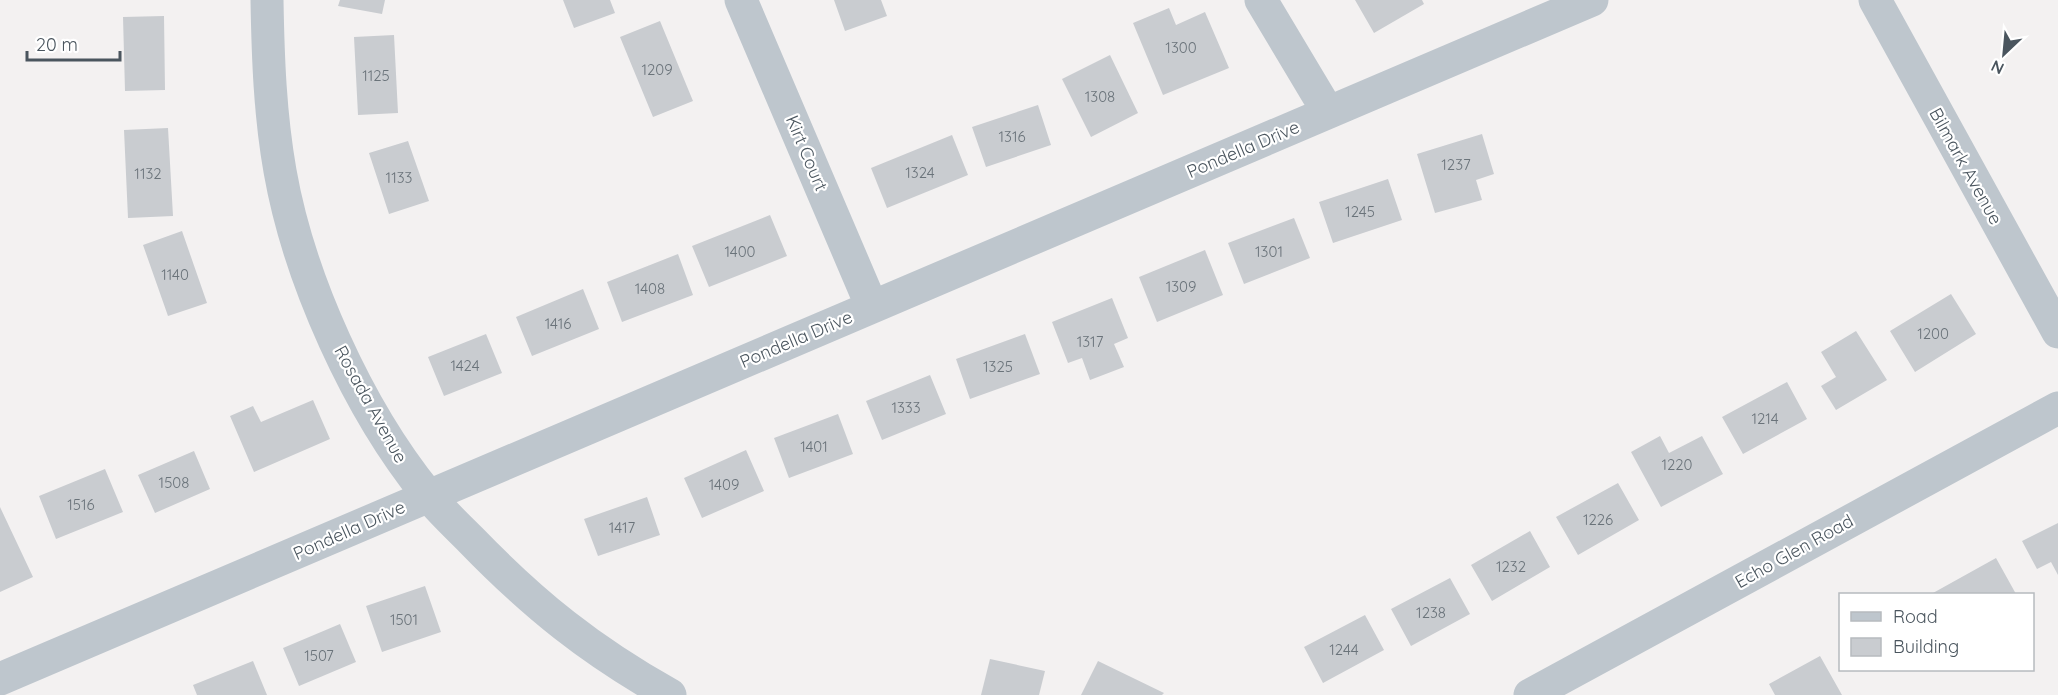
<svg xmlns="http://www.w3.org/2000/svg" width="2058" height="695" viewBox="0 0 2058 695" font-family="Quicksand,sans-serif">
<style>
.building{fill:#c9ccd0}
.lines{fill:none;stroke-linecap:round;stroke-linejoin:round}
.minor{stroke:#bec6cd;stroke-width:33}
.labels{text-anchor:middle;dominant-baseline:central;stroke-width:4.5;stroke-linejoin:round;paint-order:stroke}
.number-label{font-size:15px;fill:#6a737a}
.street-label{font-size:18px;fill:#4a555e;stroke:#fff}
</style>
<rect width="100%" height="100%" fill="#f3f1f1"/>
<path class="building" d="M340,0H385L382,14L338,6Z
M563,0H610L615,13L574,28Z
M834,0H881L887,16L845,31Z
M1355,0H1422L1424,4L1374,33Z
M1169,8L1176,25L1205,12L1229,68L1163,95L1133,23Z
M164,16L165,90L125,91L123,17Z
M660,21L693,101L653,117L620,37Z
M394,35L398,113L358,115L354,37Z
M1110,55L1138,113L1091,137L1062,79Z
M1038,105L1051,145L986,167L972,127Z
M168,128L173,216L128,218L124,130Z
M1482,134L1494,174L1476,180L1482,200L1435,213L1417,154Z
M952,135L968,175L887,208L871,168Z
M408,141L429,201L389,214L369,153Z
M1388,179L1402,220L1333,243L1319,202Z
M770,215L787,256L709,287L692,246Z
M1294,218L1310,258L1244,284L1228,243Z
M182,231L207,303L168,316L143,245Z
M1205,250L1223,295L1157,322L1139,277Z
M678,254L693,295L622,322L607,282Z
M583,289L599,329L532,356L516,317Z
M1951,294L1976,334L1915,372L1890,331Z
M1112,298L1128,338L1114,344L1124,367L1090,380L1082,358L1068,363L1052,322Z
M1856,331L1887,380L1836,410L1821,386L1836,377L1821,352Z
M486,334L502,373L444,396L428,357Z
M1025,334L1040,374L970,399L956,359Z
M930,375L946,414L882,440L866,401Z
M1787,382L1807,419L1743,454L1722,417Z
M313,400L330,439L254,472L230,416L253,406L261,422Z
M838,414L853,454L789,478L774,438Z
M1660,436L1669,453L1702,436L1723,474L1661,507L1631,452Z
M746,450L764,491L702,518L684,478Z
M194,451L210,489L155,513L138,475Z
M105,469L123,512L56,539L39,496Z
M1618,483L1639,520L1578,555L1556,517Z
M647,497L660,535L598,556L584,519Z
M0,507L33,577L0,592Z
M2058,523V575L2051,562L2037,569L2022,541Z
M1530,531L1550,567L1492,601L1471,565Z
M1996,558L2016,594H1934L1933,593Z
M1450,578L1470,614L1411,646L1391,609Z
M425,586L441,632L382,652L366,606Z
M1365,615L1384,650L1323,683L1304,647Z
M340,624L356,662L299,686L283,648Z
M1820,656L1842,695H1775L1769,684Z
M990,659L1045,671L1039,695H981Z
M253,661L267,695H197L193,685Z
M1098,661L1164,693L1162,695H1081Z"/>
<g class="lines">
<path class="minor" d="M267,0C268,58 270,114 280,171C299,279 358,409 427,494C440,510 456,525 471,540C534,605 590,650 670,695
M741,0L872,307
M1261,0L1328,112
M1875,0L2058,332
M0,679L1592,0
M1530,695L2058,408"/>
</g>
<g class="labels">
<g class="number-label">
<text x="1181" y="47">1300</text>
<text x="657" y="69">1209</text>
<text x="376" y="75">1125</text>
<text x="1100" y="96">1308</text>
<text x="1012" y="136">1316</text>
<text x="1456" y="164">1237</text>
<text x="920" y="172">1324</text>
<text x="148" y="173">1132</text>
<text x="399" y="177">1133</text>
<text x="1360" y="211">1245</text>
<text x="740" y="251">1400</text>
<text x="1269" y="251">1301</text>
<text x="175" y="274">1140</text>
<text x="1181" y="286">1309</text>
<text x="650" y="288">1408</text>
<text x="558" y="323">1416</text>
<text x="1933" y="333">1200</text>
<text x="1090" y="341">1317</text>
<text x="465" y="365">1424</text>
<text x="998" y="366">1325</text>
<text x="906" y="407">1333</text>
<text x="1765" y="418">1214</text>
<text x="814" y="446">1401</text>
<text x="1677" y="464">1220</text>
<text x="174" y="482">1508</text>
<text x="724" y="484">1409</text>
<text x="81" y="504">1516</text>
<text x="1598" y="519">1226</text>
<text x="622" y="527">1417</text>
<text x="1511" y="566">1232</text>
<text x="1431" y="612">1238</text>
<text x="404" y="619">1501</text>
<text x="1344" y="649">1244</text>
<text x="319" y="655">1507</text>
</g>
<g class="street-label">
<text transform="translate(1243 149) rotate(-23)">Pondella Drive</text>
<text transform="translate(807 153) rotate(67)">Kirt Court</text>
<text transform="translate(1966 166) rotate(61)">Bilmark Avenue</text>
<text transform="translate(796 339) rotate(-23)">Pondella Drive</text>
<text transform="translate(371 404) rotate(61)">Rosada Avenue</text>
<text transform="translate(349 530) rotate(-24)">Pondella Drive</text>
<text transform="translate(1794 551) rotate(-29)">Echo Glen Road</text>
</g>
</g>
<rect x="1839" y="593" width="195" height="78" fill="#ffffff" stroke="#b7bbbf" stroke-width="1.5"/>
<rect x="1851" y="612" width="30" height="9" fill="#bec6cd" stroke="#b7bbbf" stroke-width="1.5"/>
<text x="1893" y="623" font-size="18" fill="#4a555e">Road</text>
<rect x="1851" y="638" width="30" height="18" fill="#c9ccd0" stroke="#b7bbbf" stroke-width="1.5"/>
<text x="1893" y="653" font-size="18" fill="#4a555e">Building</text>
<g transform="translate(2004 54) rotate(206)" stroke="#ffffff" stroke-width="4.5" paint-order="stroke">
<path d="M0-4.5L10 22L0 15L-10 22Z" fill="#4a555e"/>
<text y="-9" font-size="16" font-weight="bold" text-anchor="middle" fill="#4a555e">N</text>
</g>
<path d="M27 51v9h93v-9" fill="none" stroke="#4a555e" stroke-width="3"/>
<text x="36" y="51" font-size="18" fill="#4a555e" stroke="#ffffff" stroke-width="4.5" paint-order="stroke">20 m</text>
</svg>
